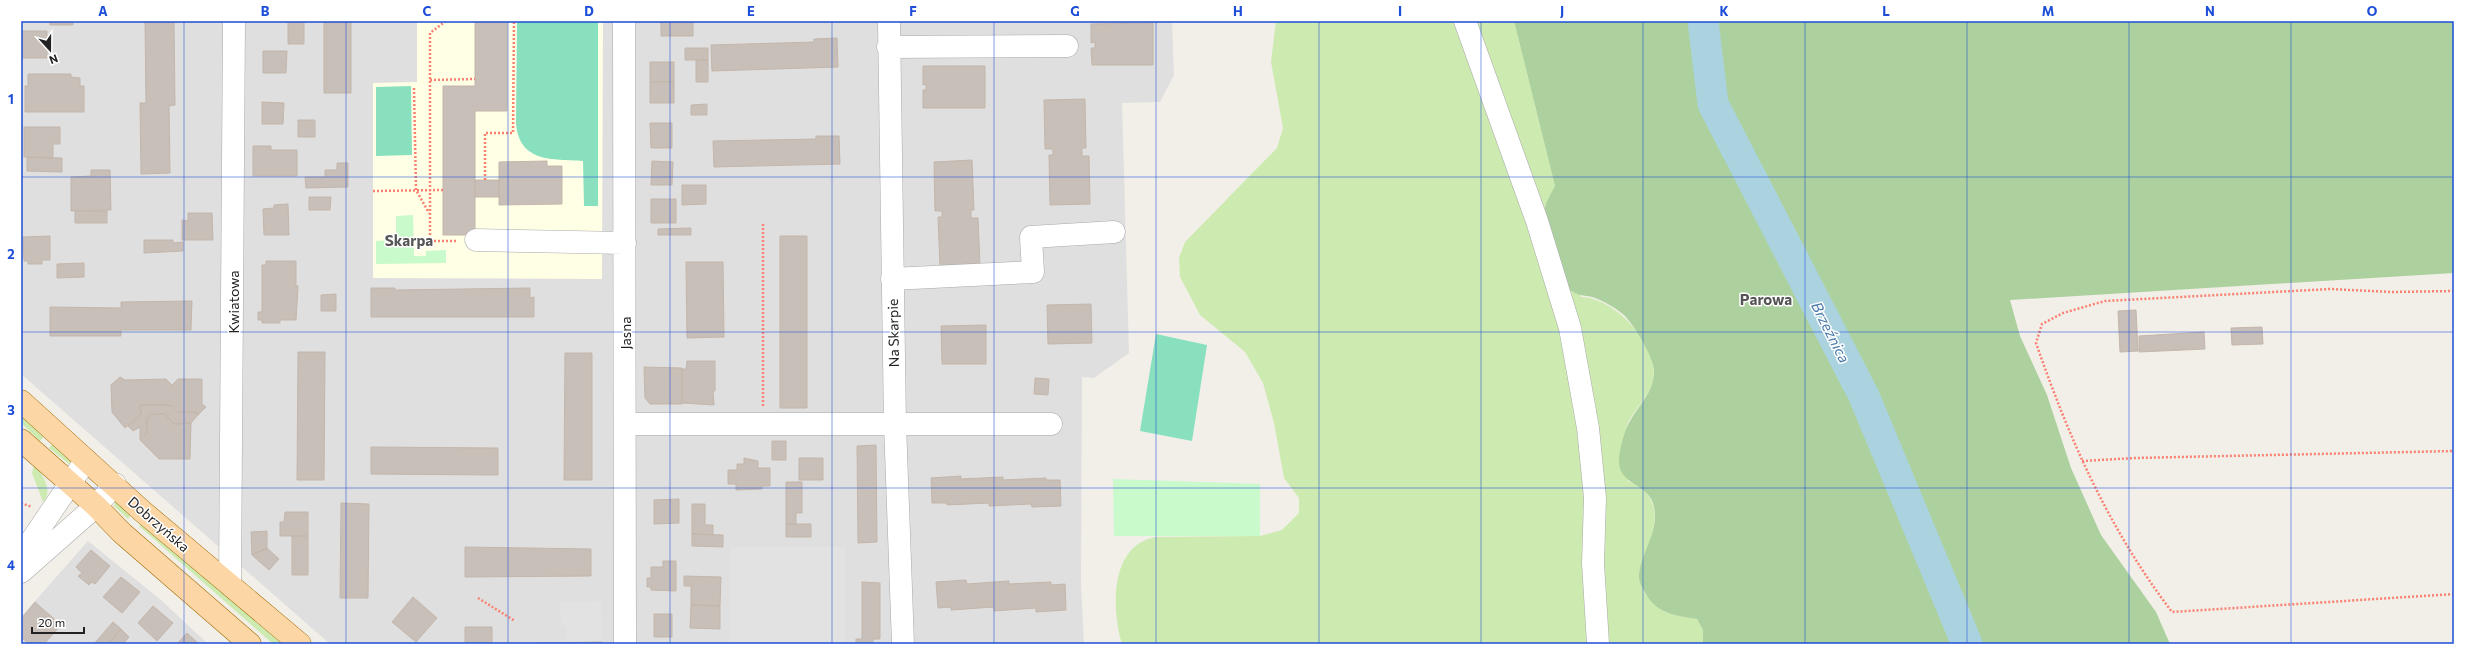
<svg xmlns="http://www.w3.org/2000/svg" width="2475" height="665" viewBox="0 0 2475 665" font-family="Commissioner,sans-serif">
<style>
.residential{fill:#e0dfdf}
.education{fill:#ffffe5}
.grass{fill:#cdebb0}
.forest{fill:#add19e}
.park{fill:#c8facc}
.pitch{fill:#88e0be}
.parking{fill:#e2e2e2}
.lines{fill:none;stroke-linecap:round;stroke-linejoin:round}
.river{stroke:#aad3df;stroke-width:31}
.building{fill:#c7bfb8;stroke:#c4b6ab}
.minor-casing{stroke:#a9a9a9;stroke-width:23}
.major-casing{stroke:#a06b00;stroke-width:23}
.path{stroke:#fa8072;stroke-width:2.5;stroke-dasharray:2 2;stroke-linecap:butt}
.minor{stroke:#fff;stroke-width:22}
.major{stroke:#fcd6a4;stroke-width:22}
.grid{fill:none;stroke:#1d4ed8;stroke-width:1;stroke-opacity:0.55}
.labels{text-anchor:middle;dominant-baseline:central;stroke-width:3;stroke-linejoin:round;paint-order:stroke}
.street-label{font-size:14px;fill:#222;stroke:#fff}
.neighbourhood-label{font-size:15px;font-weight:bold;fill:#555;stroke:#fff}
.water-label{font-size:15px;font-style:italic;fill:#4a7aab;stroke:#fff}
.neatline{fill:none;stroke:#1d4ed8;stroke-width:1.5}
.grid-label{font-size:13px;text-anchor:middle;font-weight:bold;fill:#1d4ed8}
</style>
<rect width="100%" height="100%" fill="#f2efe9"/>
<path class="residential" d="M21,21H1172L1174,75L1160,102L1122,103L1129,353L1094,378L1082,377L1081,584L1084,644H330L21,374Z
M88,541L161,600L208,644H21V617Z"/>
<path class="education" d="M417,21H603L602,279L373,278V83L417,82Z"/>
<path class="grass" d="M1276,21H1459L1535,228L1585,429L1594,644H1122C1111,608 1110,545 1156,537L1260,536L1282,530L1299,513V498L1284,478L1274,423L1263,383L1245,352L1200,315L1180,277L1179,258L1185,242L1277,148L1283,128L1271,62Z
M1470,21H1514L1555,186L1548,199L1581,297C1615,297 1661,347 1653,381C1648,399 1631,413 1627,426C1624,437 1628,469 1628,481C1663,496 1657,523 1646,553C1644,559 1640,567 1639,573C1638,580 1642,587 1645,593C1658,614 1674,615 1697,619L1703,630V644H1604L1595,431Z
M21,415L45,435L40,441L21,423Z
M53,443L72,461L69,464L49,448Z
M34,464C42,473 54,492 43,502L32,473Z
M115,500L133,512L128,519L114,506Z
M144,522L283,644H273L139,526Z"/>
<path class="forest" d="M1514,21H2454V273L2010,300L2020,336L2047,395L2071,468L2101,535L2156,612L2170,644H1703V630L1697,619C1678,616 1658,614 1647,596C1643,589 1638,582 1639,574C1642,550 1659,533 1654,507C1650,483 1617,486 1619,459C1620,449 1623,436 1627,427C1636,407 1655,393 1654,370C1653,356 1634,325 1624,315C1616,308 1605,302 1595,298C1585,294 1579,298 1568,288C1565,285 1544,219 1544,214C1545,203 1550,195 1555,186Z"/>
<path class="park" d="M413,215L414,256H426V251L446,250V263L376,264V241L396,240V216Z
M1113,479L1260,484V536H1114Z"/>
<path class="pitch" d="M517,21H598V206H584L583,161C553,159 519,163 516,123Z
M411,86L412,155L376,156V87Z
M1156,334L1207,345L1192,441L1140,431Z"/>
<path class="parking" d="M730,547H845V644H730Z
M601,601L602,642H566L565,626H561L560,602Z"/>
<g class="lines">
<path class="river" d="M1703,21L1713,104L1864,396L1967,644"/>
</g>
<path class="building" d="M50,21H73V25H50Z
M145,21H174L175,105L169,106L170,173L141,174L140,103H146Z
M324,21H351V93H324Z
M475,21H507V111H475V235H443V86H475Z
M661,21H693V36H661Z
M288,22H304V44H288Z
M1153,23V65H1092L1091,48H1095V42L1091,43V24Z
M22,31H47V58H21Z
M837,38L838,67L712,71L711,45L814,42V39Z
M685,48H708V60H685Z
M263,51H287L286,73H263Z
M696,60H708V82H696Z
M650,62H674V82H650Z
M923,66H985V108H923V90H926V84L923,85Z
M28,74H71V77L80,78V86H84V112H25V86H28Z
M650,82H674V103H650Z
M1085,99L1086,148H1082V156H1089L1090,204L1050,205L1049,155H1053V149H1045L1044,100Z
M262,102L284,103L283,124H262Z
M707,104V115H691V105Z
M298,120H315V137H298Z
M650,123H672V148H651Z
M24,127H60V144H53V158L24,157Z
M816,136H839L840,164L714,167L713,141L816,139Z
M253,146H271V150H297V176H253Z
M27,157L62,158V172L27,171Z
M972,160L974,210H971V218H978L980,265L940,267L938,217H942V211H935L934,162Z
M547,161V166H562V204L499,205V162Z
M652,161L673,162L672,185H651Z
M337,163H348V187L306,188L305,177H325V170H337Z
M91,170H110L111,210L71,211V177L91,176Z
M475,180H499V197H475Z
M682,185H706V204L682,205Z
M309,197H331L330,210H309Z
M651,199H676V223H651Z
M288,204L289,235H264L263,209L274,208V205Z
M75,211H107V223H75Z
M188,213H212L213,240H182V220L188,221Z
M691,228V235H658V229Z
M50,236V260H42V264H28V261H24L23,237Z
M780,236H807V408H780Z
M144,240H173V243L183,242V251L144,253Z
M266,261H296V286H298L296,320H280V323H262V320H258V312H262V265H266Z
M686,262H723L724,337L687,338Z
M84,263V277L57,278V264Z
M371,288H395V290L530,288V298L534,297V317H371Z
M336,294V311H321V295Z
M192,301L191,330H121V336H50V307L121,308V302Z
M1091,304L1092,343L1048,344L1047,305Z
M2136,310L2138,351L2120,352L2118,311Z
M986,325V364H942L941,326Z
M2262,327L2263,344L2232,345L2231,328Z
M2204,332L2205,349L2139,352V336Z
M298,352H325L324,480H297Z
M565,353H592V480H564Z
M687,361H715V391H713L714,405L682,403V369H686Z
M644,367L682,368V404H650L645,398Z
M120,377L125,380L166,379L172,385L178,379H202V404L206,407L198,415L196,412H178L172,406L166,405H140L141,414L125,428L112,412L111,385Z
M1035,378L1049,379L1048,395L1034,394Z
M140,405H166L172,406L178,412H196L198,415L191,423L174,424L165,414H152L147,418V433L140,440V427L133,431L128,426L141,414Z
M152,414H165L174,424L191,423L190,459H159L140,440L147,433V418Z
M772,441H786V460H772Z
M876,445L877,542L858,543L857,446Z
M371,447L498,448V475L371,474Z
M744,458L758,461V468H770V486H762V489L736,490V484H728V470H737V464H744Z
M799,458H823V480H799Z
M961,476V479L1003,477V480L1046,478V480H1060L1061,506L1032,507L1031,504L989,506V503L947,505V503H932L931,478Z
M786,482H802V513H796V524H786Z
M679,499V523L654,524V500Z
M341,503L369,504L368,598H340Z
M692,504H705V525H713V535L692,534Z
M285,512H308V536H280V522H284Z
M786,524H811V537H786Z
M267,531V548L252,555L251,532Z
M692,534L723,535V547L692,546Z
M292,536H308V575H292Z
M465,547L591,549V576L465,577Z
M267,548L279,559L269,570L252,555Z
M91,550L110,566L95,584L92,582L89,585L78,576L82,573L76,567Z
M663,561H676V591L651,590V587H647V578H651V567H663Z
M684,576L721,577L720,606L691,605V586H684Z
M121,577L140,592L122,613L103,597Z
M966,580L967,584L1009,581V584L1051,582V585L1065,584L1066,610L1036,612V608L994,611V607L951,610V607L938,608L936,582Z
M862,582L880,583V639H873V644H856V639H862Z
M413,597L437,618L416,642L392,622Z
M35,602L61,625L44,644H29L21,637V619Z
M691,605L720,606V629L690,628Z
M153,606L173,623L157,641L138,623Z
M654,614H672V637H654Z
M113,622L121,629L108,644H94Z
M465,627H492V644H465Z
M121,629L129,637L123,644H108Z
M187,633L199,644H177Z
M602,642V644H537V643Z"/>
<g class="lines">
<defs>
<path id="minor" d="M624,21L625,644
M889,21L895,424L903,644
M1465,21L1537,221L1570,328L1588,428L1595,498L1593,563L1598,644
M888,47L1067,46
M476,240L625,243
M892,279L1033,272L1031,237L1114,232
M626,424H1051
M21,556L86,460
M21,572L96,506L115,484
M230,583L234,21"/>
<path id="major" d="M21,401L142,511L300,644
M21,440L96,506L122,533L250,644"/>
</defs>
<use href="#minor" class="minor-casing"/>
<use href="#major" class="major-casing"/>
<path class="path" d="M446,21L430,33V241H457
M430,80L475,79
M414,88L416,190L429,213
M485,180V133H513L514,21
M373,191L443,190
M763,224V406
M2454,291L2392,292L2330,289L2105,301L2063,313L2042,324L2036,343C2070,441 2109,529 2172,612L2454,594
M2082,461L2135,458L2454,451
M21,503L32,507
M478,598L515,621"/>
<use href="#minor" class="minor"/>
<use href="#major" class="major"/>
</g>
<path class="grid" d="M184,21V644M346,21V644M508,21V644M670,21V644M832,21V644M994,21V644M1156,21V644M1319,21V644M1481,21V644M1643,21V644M1805,21V644M1967,21V644M2129,21V644M2291,21V644M21,177H2454M21,332H2454M21,488H2454"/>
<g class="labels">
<g class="street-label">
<text transform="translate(233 302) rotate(-90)">Kwiatowa</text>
<text transform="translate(625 333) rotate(-90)">Jasna</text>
<text transform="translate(893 333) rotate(-91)">Na Skarpie</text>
<text transform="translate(159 524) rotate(41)">Dobrzyńska</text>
</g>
<g class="neighbourhood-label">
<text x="409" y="240">Skarpa</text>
<text x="1766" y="299">Parowa</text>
</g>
<g class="water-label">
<text transform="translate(1831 332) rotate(63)">Brzeźnica</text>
</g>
</g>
<rect width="2475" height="665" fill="none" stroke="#ffffff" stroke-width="44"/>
<g transform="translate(50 50) rotate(159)" stroke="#ffffff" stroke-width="3" paint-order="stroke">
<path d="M0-3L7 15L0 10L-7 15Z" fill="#222222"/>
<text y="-6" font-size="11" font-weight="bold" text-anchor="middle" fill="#222222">N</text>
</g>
<path d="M32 627v6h52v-6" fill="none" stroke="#222222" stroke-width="2"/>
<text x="38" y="627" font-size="12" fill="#222222" stroke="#ffffff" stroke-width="3" paint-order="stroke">20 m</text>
<rect x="22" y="22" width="2431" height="621" class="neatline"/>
<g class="grid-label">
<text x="103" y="16">A</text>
<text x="265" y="16">B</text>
<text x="427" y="16">C</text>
<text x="589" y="16">D</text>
<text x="751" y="16">E</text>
<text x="913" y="16">F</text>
<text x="1075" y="16">G</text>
<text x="1238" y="16">H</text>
<text x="1400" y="16">I</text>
<text x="1562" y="16">J</text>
<text x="1724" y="16">K</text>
<text x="1886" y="16">L</text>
<text x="2048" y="16">M</text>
<text x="2210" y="16">N</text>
<text x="2372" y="16">O</text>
<text x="11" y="104">1</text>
<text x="11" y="259">2</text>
<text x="11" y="415">3</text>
<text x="11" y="570">4</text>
</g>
</svg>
